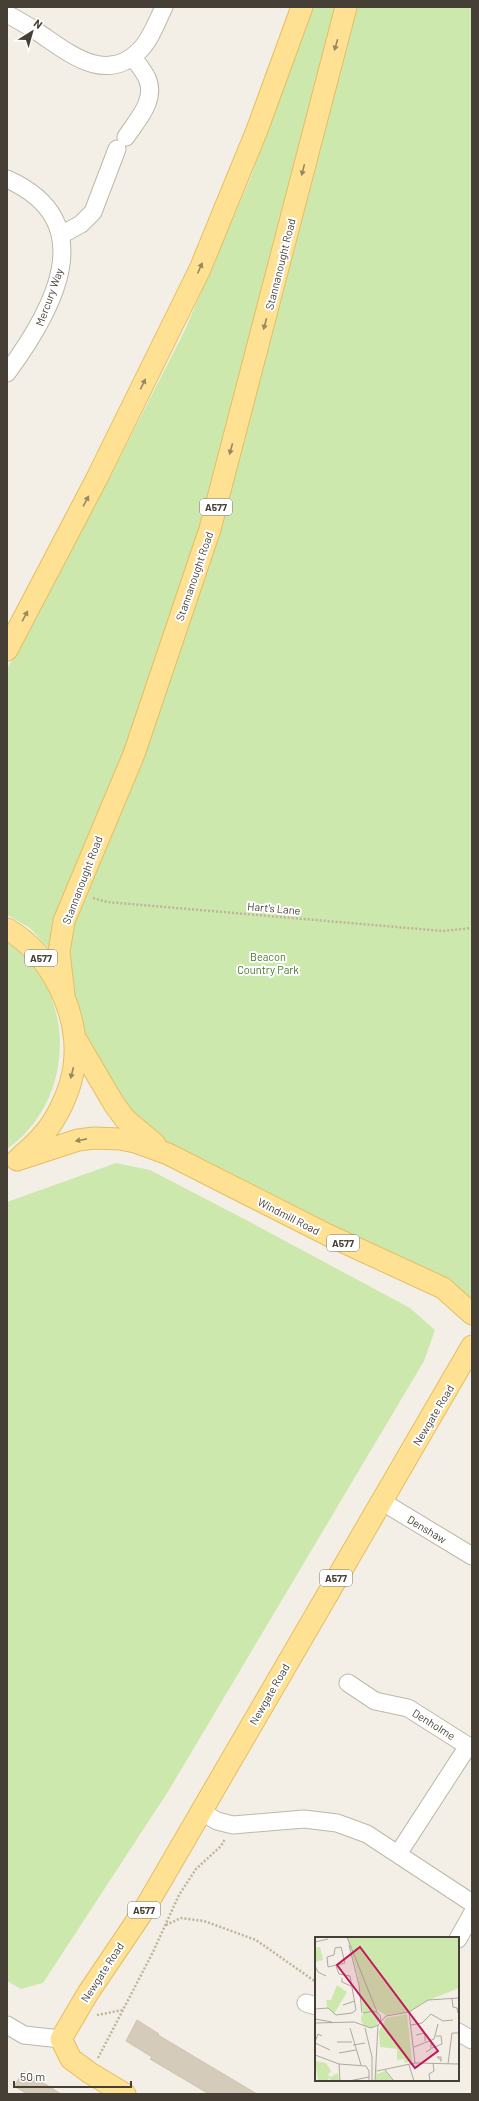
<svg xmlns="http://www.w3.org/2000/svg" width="479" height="2101" viewBox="0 0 479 2101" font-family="Barlow,sans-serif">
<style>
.green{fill:#cde8ad}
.building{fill:#d5cbbb;stroke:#d0c3ae}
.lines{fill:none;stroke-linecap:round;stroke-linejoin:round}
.minor-casing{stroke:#bfb7a8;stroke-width:19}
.major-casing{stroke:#e5be61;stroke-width:23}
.path{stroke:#c1b399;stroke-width:2.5;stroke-dasharray:2 2;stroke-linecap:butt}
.minor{stroke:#fff;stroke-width:17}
.major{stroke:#ffe193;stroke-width:21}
.oneway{fill:#99885f}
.labels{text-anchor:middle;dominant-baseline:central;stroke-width:4;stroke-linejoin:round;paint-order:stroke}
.shield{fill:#fff;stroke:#7e7972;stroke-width:1}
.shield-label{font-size:10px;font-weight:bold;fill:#463f35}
.street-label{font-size:11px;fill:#463f35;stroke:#fff}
.park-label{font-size:11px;fill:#457827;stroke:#fff}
.inset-road{fill:none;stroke:#aea99f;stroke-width:1}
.view{fill:#c2185b;fill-opacity:0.15;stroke:#c2185b;stroke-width:2}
.inset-edge{fill:none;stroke:#463f35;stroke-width:2}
</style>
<rect width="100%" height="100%" fill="#f3efe6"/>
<path class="green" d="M314,7H336L198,543L135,729L53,924L49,949L30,928L7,915V669L102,492L184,332L250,179Z
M346,7H472V1314L139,1132L64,996L59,952L210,529Z
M7,942C79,990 76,1101 7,1149Z
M116,1163L150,1170L248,1221L410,1308L435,1330L424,1361L169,1790L43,1983L21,1989L7,1981V1202Z"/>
<path class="building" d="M137,2020L159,2034L158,2035L257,2094H209L150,2059L152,2057L126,2041Z
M24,2071L42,2082L61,2094H27L14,2086Z"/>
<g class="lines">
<defs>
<path id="minor" d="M7,14C18,20 29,26 39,33C69,53 106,85 140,50C151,39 157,21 164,7
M126,137C137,120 157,100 147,78C143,70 137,63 133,57
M7,179C104,222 52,312 7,373
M61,235L81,224L93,212L117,149
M381,1501L472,1556
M348,1683L375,1701L408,1708L468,1746L398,1854
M201,1811L217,1821L233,1825L304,1819L337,1823L367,1834L472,1903
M458,1939L472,1914
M306,2003L316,2006
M7,2025L24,2035L61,2039
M458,2032L472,2040"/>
<path id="major" d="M7,650L96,480L200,269L257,130L302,7
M7,929C51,954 81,1015 74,1066C71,1090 57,1120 41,1137C35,1144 28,1150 21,1156
M64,996L59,952L64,921L134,754L210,529L346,7
M74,1036L114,1104L125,1119L155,1144
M17,1160L78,1140L94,1138L120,1139L135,1142L168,1154L328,1235L443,1288L472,1314
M125,2094L90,2073L71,2059L61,2039L88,1993L144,1910L472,1346"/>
</defs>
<use href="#minor" class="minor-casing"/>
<use href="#major" class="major-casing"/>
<path class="path" d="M93,898L107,902L443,931L472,928
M166,1925L181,1918L204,1921L256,1940L316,1982
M97,2015L123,2010
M98,2058L153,1952L179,1895L196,1869L221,1846L225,1839"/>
<use href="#minor" class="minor"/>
<use href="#major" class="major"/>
</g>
<defs><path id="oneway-solid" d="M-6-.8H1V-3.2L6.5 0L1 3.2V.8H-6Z"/></defs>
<g class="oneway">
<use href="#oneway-solid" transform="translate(336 45) rotate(106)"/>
<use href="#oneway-solid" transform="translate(303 170) rotate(104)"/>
<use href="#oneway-solid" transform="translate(200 268) rotate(-66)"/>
<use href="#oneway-solid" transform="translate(265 324) rotate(105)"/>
<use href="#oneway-solid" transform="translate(143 384) rotate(-64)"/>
<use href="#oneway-solid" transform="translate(231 449) rotate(105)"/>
<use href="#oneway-solid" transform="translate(86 501) rotate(-62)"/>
<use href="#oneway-solid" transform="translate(25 616) rotate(-62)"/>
<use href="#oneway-solid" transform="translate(72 1073) rotate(104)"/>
<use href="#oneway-solid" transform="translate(81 1140) rotate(169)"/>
</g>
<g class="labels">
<g class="shield">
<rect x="200" y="499" width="32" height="16" rx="3"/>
<rect x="25" y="950" width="32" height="16" rx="3"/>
<rect x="327" y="1235" width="32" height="16" rx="3"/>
<rect x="320" y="1570" width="32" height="16" rx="3"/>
<rect x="128" y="1902" width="32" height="16" rx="3"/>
</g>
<g class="shield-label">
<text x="216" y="507">A577</text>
<text x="41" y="958">A577</text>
<text x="343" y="1243">A577</text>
<text x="336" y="1578">A577</text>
<text x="144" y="1910">A577</text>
</g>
<g class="street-label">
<text transform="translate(280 264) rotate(-76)">Stannanought Road</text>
<text transform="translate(49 297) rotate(-70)">Mercury Way</text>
<text transform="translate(194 576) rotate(-71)">Stannanought Road</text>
<text transform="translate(82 880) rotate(-69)">Stannanought Road</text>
<text transform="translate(274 908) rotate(5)">Hart's Lane</text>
<text transform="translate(289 1216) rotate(27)">Windmill Road</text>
<text transform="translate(433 1415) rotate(-59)">Newgate Road</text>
<text transform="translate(427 1529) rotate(31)">Denshaw</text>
<text transform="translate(269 1694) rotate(-60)">Newgate Road</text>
<text transform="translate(434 1724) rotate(32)">Denholme</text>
<text transform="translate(102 1972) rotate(-57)">Newgate Road</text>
</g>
<g class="park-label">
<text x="268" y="956">Beacon<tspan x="268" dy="13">Country Park</tspan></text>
</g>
</g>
<g transform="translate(315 1937)">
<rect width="144" height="144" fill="#f3efe6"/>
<path d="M32,0H144V51L109,65L94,75L71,78L59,71V73L48,75L43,38ZM5,10L8,23L0,25V11ZM22,48L32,55L19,77L12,70L11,63H16ZM46 82a9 9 0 1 1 18 0a9 9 0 1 1-18 0ZM92,77L97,124L90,126L89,122L82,123V112L65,110L64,94L71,81ZM0,124L11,126L16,134L13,138L16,140L23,136L24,143H15L14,140L13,143H3ZM62,124V137L70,134L78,144H60Z" fill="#cde8ad"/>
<path class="inset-road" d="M32,0L62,75M0,5L13,2M34,8L44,48L47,76M26,10L30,26L13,30L12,20L19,18L20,11ZM0,29L3,35L11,39M27,41V45L36,49M137,61L138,70L142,71L143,76M28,68L40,64M0,72L13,71L21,78L37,76L41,73L35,39L24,37L21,29M94,75L113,63L144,61M48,76L60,74L65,78L66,84M0,82L17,85M0,86L39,85L56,91L63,88L71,79L94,75L100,126L144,127M96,88L107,86L116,77L128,84L138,83M35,91L46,128M50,91L57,120V144M101,98L110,96V104M0,105L3,97L7,99M22,105H37M0,106L15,113M38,108L50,106M99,110L119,102L123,87M117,111L127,107L126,99H121M111,115L116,112V104M24,116L41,113M0,118L24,127L51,129L54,134V144M126,125V120H122L126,123M24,127L25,144M133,127L137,96H144M94,128L99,144M70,133L79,144M62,134L100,126M34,144L54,140M60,144L63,88M115,144L114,137L119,134L118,126"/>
<path class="view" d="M45,10L123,114L100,131L22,28Z"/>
<rect width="144" height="144" class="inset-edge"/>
</g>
<rect width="479" height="2101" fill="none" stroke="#463f35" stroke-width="16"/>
<g transform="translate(32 32) rotate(37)" stroke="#ffffff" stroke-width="3" paint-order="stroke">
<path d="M0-3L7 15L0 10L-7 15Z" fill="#463f35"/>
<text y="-6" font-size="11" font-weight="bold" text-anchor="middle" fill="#463f35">N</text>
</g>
<path d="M14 2081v6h117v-6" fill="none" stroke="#463f35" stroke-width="2"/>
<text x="20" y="2081" font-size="12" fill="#463f35" stroke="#ffffff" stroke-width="3" paint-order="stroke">50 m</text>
</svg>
